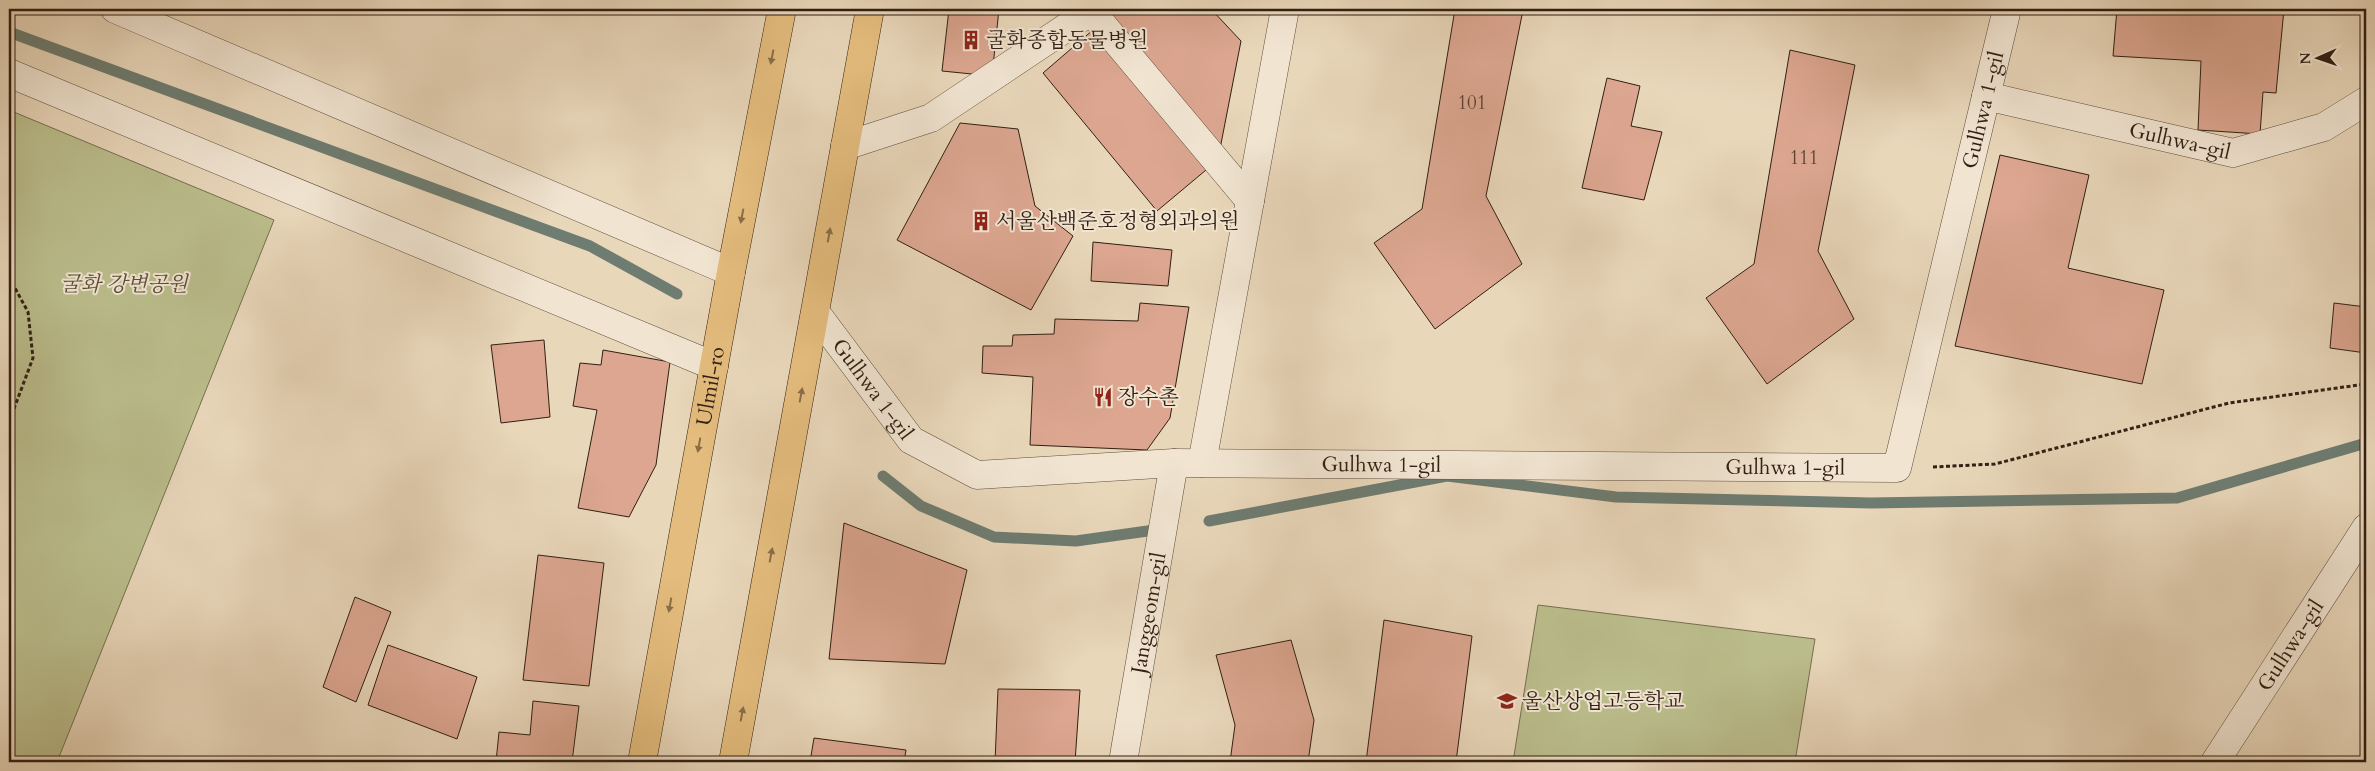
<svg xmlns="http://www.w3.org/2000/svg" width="2375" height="771" viewBox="0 0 2375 771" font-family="Cardo,'Noto Serif KR',serif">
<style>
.green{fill:#bbbd8c;stroke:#766e50}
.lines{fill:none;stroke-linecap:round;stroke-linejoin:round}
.stream{stroke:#6e7c71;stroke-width:11}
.building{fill:#dca690;stroke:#311f13}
.street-casing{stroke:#5f4d3d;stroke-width:29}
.primary-casing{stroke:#311f13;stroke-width:29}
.path{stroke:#311f13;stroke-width:3;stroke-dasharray:4 2.5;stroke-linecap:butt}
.street{stroke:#f1e5d2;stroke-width:28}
.primary{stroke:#e4bc7d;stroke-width:28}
.oneway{fill:#8a6e48}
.labels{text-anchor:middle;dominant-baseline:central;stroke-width:4;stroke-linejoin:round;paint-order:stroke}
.number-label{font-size:19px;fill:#5c4132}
.poi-label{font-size:21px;fill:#311f13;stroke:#f1e5d2;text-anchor:start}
.street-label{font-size:21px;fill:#311f13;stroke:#f1e5d2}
.park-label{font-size:21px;font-style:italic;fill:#5a4e37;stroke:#f1e5d2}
</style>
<rect width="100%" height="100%" fill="#e9d7ba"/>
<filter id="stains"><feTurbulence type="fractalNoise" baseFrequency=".004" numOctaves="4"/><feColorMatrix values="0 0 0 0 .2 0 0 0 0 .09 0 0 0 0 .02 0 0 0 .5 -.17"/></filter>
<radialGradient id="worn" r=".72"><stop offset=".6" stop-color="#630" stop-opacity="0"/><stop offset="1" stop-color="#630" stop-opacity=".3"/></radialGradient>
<path class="green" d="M9,110L274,220L57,762H9Z
M1538,605L1815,639L1795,762H1513Z"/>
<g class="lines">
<path class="stream" d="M9,32L590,246L677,294
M883,476L921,506L994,537L1076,541L1162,529
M1209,521L1447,476L1616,497L1871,503L2177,498L2366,443"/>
</g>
<path class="building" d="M949,9H999L992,76L942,71Z
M1112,9H1211L1241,41L1219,154L1108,13Z
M1455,9L1523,10L1486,196L1522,264L1435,329L1374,243L1422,209Z
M2117,9H2284L2276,93L2263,92L2260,134L2198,130L2201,61L2113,56Z
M1094,29L1206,170L1157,211L1043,73Z
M1790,50L1855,65L1818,251L1854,319L1767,384L1706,298L1754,264Z
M1607,78L1640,86L1631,126L1662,132L1644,200L1582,188Z
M960,123L1018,129L1035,206L1073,236L1031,310L897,240Z
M2000,155L2089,175L2068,268L2164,290L2142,384L1955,346Z
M1093,242L1172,250L1168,286L1091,281Z
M1140,303L1189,307L1170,418L1147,450L1030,445L1033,377L982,373L983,346H1012L1013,335L1054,334L1055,319L1138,321Z
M2334,303L2366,307V353L2330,348Z
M544,340L550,417L501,423L491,345Z
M603,350L670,362L656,465L629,517L578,508L597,410L573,406L580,363L601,365Z
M844,523L967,570L945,664L829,659Z
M538,555L604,563L589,686L523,680Z
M355,597L391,612L356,702L323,687Z
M1384,620L1472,636L1456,762H1366Z
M1291,640L1314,720L1308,762H1230L1235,725L1216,655Z
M388,645L477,677L457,739L368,705Z
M998,689L1080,690L1075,762H995Z
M533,701L579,706L572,762H496L499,732L530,735Z
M814,738L906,750L904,762H810Z"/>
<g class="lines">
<defs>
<g id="street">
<path d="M115,9L731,272"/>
<path d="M9,73L714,366"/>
<path id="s1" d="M1986,96L2233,153L2324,127L2366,101"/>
<path d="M845,146L931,118L1091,11L1250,201"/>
<path id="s2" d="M816,313L911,440L977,475L1174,463L1897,468L2007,9"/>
<path d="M1202,463L1285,9"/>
<path id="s3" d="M1123,762L1174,463"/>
<path id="s4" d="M2215,762L2366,528"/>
</g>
<g id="primary">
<path id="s5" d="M642,762L731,272L782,9"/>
<path d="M733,762L870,9"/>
</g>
</defs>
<use href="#street" class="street-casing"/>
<use href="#primary" class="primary-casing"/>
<path class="path" d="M9,277L28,312L33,358L9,422
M1933,467L1995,464L2229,403L2366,384"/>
<use href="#street" class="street"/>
<use href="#primary" class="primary"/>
</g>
<defs><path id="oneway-solid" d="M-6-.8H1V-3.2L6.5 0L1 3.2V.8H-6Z" transform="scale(1.25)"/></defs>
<g class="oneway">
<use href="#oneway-solid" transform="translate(772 57) rotate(101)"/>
<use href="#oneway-solid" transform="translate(742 216) rotate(101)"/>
<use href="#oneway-solid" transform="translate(829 235) rotate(-80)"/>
<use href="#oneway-solid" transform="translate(801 395) rotate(-79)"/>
<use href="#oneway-solid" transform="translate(699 445) rotate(100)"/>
<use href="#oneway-solid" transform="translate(771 555) rotate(-79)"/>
<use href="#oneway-solid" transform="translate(670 605) rotate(100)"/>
<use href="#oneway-solid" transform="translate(742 714) rotate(-79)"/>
</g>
<defs>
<symbol id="building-bare" viewBox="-9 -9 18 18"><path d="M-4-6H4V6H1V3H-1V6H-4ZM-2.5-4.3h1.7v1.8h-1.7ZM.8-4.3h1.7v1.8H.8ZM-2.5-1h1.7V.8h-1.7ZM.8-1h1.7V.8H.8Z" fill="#8f2418" stroke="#f1e5d2" stroke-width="2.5" paint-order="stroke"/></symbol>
<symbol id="restaurant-bare" viewBox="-9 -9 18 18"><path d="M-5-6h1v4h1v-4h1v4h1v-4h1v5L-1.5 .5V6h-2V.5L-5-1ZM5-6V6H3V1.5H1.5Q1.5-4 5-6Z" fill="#8f2418" stroke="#f1e5d2" stroke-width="2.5" paint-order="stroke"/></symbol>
<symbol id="school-bare" viewBox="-9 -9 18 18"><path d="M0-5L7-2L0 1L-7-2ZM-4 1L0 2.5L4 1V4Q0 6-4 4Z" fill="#8f2418" stroke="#f1e5d2" stroke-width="2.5" paint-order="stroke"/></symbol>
</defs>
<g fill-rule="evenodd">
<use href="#building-bare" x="957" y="26" width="28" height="28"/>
<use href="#building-bare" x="967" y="207" width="28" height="28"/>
<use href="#restaurant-bare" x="1089" y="383" width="28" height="28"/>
<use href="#school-bare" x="1493" y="687" width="28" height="28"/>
</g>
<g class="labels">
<g class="number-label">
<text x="1472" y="103">101</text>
<text x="1804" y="158">111</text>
</g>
<g class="poi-label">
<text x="986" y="40">굴화종합동물병원</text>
<text x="996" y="221">서울산백준호정형외과의원</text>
<text x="1118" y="397">장수촌</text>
<text x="1522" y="701">울산상업고등학교</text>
</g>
<g class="street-label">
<text stroke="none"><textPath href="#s2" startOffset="1522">Gulhwa 1-gil</textPath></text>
<text stroke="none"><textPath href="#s1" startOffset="199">Gulhwa-gil</textPath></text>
<text stroke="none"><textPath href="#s5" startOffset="382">Ulmil-ro</textPath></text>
<text stroke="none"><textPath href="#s2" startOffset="95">Gulhwa 1-gil</textPath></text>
<text stroke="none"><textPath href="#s2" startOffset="638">Gulhwa 1-gil</textPath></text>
<text stroke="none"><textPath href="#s2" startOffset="1042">Gulhwa 1-gil</textPath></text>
<text stroke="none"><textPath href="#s3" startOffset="151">Janggeom-gil</textPath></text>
<text stroke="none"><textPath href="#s4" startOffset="139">Gulhwa-gil</textPath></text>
</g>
<g class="park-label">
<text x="124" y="284">굴화 강변공원</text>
</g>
</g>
<rect width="2375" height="771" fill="none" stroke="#e9d7ba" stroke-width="30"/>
<rect x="10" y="10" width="2355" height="751" fill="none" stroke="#311f13" stroke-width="2.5"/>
<rect x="15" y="15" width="2345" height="741" fill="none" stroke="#311f13"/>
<g transform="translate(2318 58) rotate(268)" stroke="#f1e5d2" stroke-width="4" paint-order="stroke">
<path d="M0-4L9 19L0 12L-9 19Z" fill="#311f13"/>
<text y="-8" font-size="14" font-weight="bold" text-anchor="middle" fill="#311f13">N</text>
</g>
<rect width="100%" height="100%" filter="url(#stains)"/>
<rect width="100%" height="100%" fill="url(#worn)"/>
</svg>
